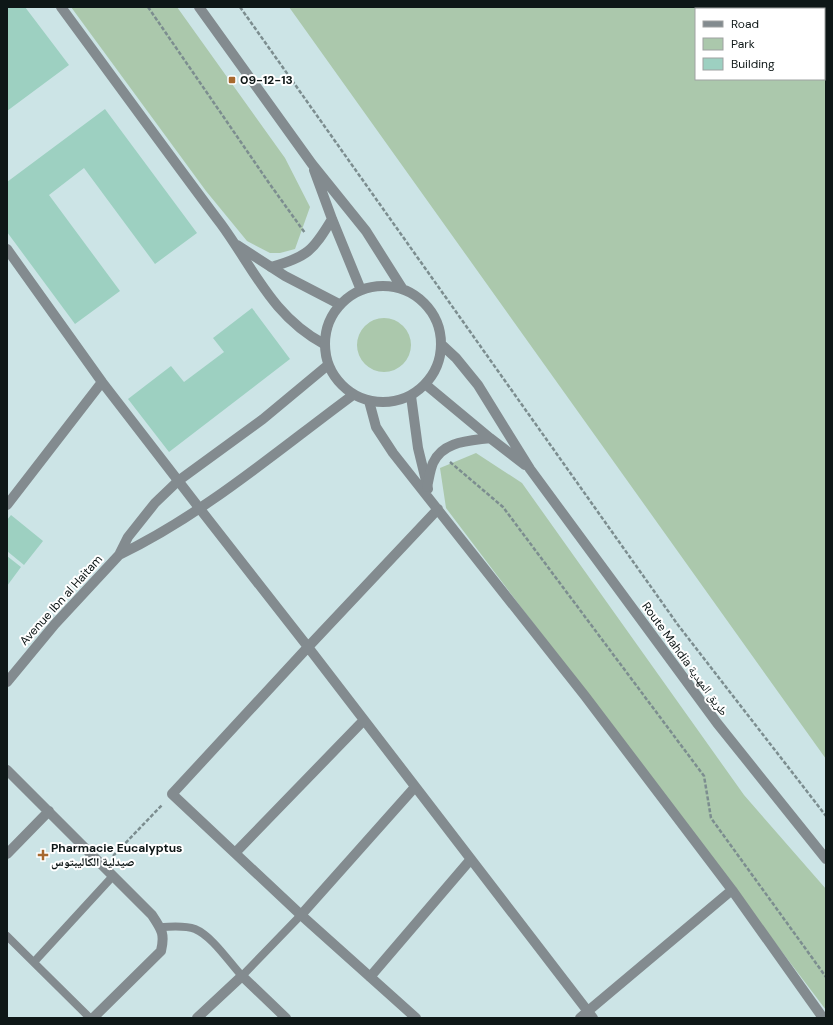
<svg xmlns="http://www.w3.org/2000/svg" width="833" height="1025" viewBox="0 0 833 1025" font-family="'DM Sans','Noto Naskh Arabic',sans-serif">
<style>
.green{fill:#abc8ac;fill-rule:evenodd}
.building{fill:#9dd0c1}
.lines{fill:none;stroke-linecap:round;stroke-linejoin:round}
.path{stroke:#7c8d8f;stroke-width:2.5;stroke-dasharray:4 2;stroke-linecap:butt}
.service{stroke:#838b8f;stroke-width:8}
.minor{stroke:#838b8f;stroke-width:10}
.tertiary{stroke:#838b8f;stroke-width:10}
.poi-dot{fill:#a7692f;stroke:#fff;stroke-width:1.5}
.labels{text-anchor:middle;dominant-baseline:central;stroke-width:4;stroke-linejoin:round;paint-order:stroke}
.poi-label{font-size:12px;font-weight:bold;fill:#0e1717;stroke:#fff;text-anchor:start}
.street-label{font-size:12px;fill:#0e1717;stroke:#fff}
</style>
<rect width="100%" height="100%" fill="#cce4e6"/>
<path class="green" d="M71,7H177L285,158L310,207L295,249L280,253H270L247,241L206,191Z
M289,7H826V759ZM696,9H824V79H696Z
M357 345a27 27 0 1 1 54 0a27 27 0 1 1-54 0Z
M476,453L522,483L744,795L826,889V1010L446,508L440,468Z"/>
<path class="building" d="M7,7H25L69,65L7,111Z
M105,109L197,233L155,264L84,168L49,195L120,291L75,324L7,232V182Z
M252,308L290,359L169,452L128,399L171,366L184,382L224,352L213,338Z
M11,515L43,541L24,565L7,551V520Z
M7,556L21,567L7,586Z"/>
<g class="lines">
<path class="path" d="M148,7L269,183L305,233
M240,7L678,625L826,816
M450,462L503,507L704,776L711,818L826,977
M113,856L162,805"/>
<path class="service" d="M160,927C171,927 184,925 195,929C212,936 229,962 242,976L301,915
M7,936L90,1018
M34,962L113,876"/>
<path class="minor" d="M61,7C114,79 167,152 221,224C254,269 272,316 324,344
M237,245L285,276L339,304
M7,249L102,382L200,509L308,647L593,1018
M411,396L418,448L428,489
M369,401L376,427L393,453L585,696L732,890L823,1018
M7,505L102,382
M7,770L152,915C162,930 165,934 161,951L93,1018
M235,853L364,720
M7,854L49,811
M301,915L415,787
M370,977L471,859
M197,1018L242,976L286,1018
M416,1018L301,915L172,794L308,647L438,509
M580,1018L588,1011L732,890"/>
<path class="tertiary" d="M199,7L312,164L366,231L402,288
M314,170L332,219L361,290
M271,267C307,257 313,251 332,219
M325 344a58 58 0 1 1 116 0a58 58 0 1 1-116 0Z
M442,345L456,358L478,385L530,469L717,723L826,859
M425,384L490,438L525,465
M427,487C429,479 430,470 433,463C443,441 469,441 490,438
M119,555C204,514 277,451 353,395
M7,682L55,624L119,555L128,537L155,503L178,481L263,419L328,365"/>
</g>
<g class="poi-dot">
<rect x="228" y="76" width="8" height="8" rx="2"/>
<path d="M41 849h4v4h4v4h-4v4h-4v-4h-4v-4h4z"/>
</g>
<g class="labels">
<g class="poi-label">
<text x="240" y="80">09-12-13</text>
<text x="51" y="848">Pharmacie Eucalyptus<tspan x="51" dy="14">صيدلية الكاليبتوس</tspan></text>
</g>
<g class="street-label">
<text transform="translate(61 600) rotate(-48)">Avenue Ibn al Haitam</text>
<text transform="translate(685 659) rotate(54)">Route Mahdia طريق المهدية</text>
</g>
</g>
<rect width="833" height="1025" fill="none" stroke="#0e1717" stroke-width="16"/>
<rect x="695" y="8" width="130" height="72" fill="#ffffff" stroke="#9fa2a2"/>
<rect x="703" y="21" width="20" height="6" fill="#838b8f" stroke="#9fa2a2"/>
<text x="731" y="28" font-size="12" fill="#0e1717">Road</text>
<rect x="703" y="38" width="20" height="12" fill="#abc8ac" stroke="#9fa2a2"/>
<text x="731" y="48" font-size="12" fill="#0e1717">Park</text>
<rect x="703" y="58" width="20" height="12" fill="#9dd0c1" stroke="#9fa2a2"/>
<text x="731" y="68" font-size="12" fill="#0e1717">Building</text>
</svg>
